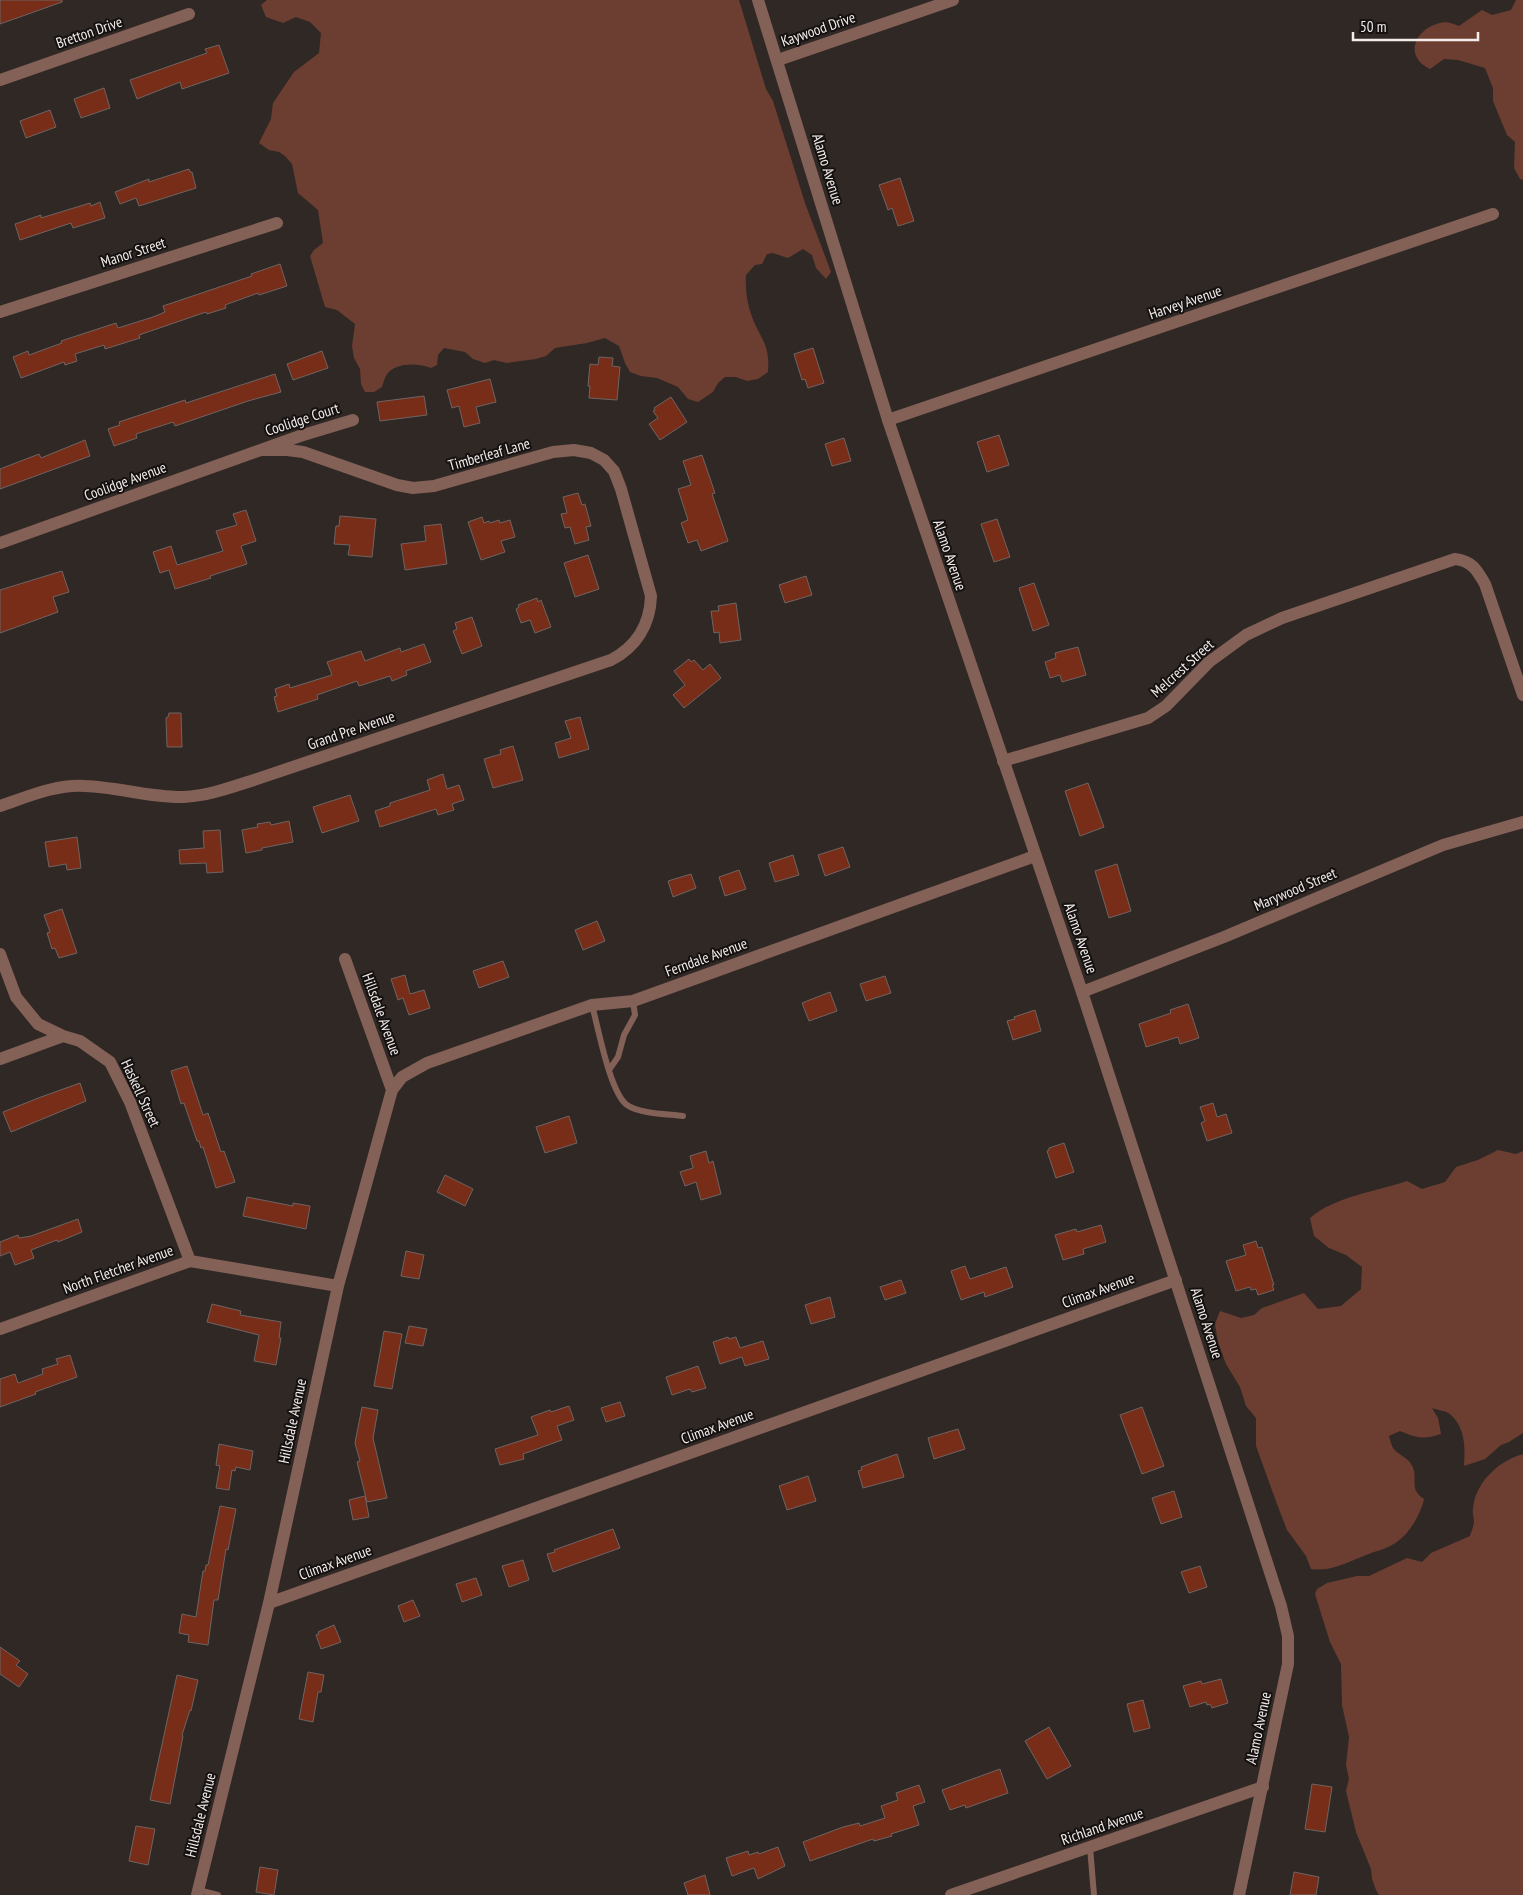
<svg xmlns="http://www.w3.org/2000/svg" width="1523" height="1895" viewBox="0 0 1523 1895" font-family="'PT Sans Narrow',sans-serif">
<style>
.green{fill:#6c3e31}
.building{fill:#782d19;stroke:#6e6462}
.lines{fill:none;stroke-linecap:round;stroke-linejoin:round}
.service{stroke:#846157;stroke-width:6}
.minor{stroke:#846157;stroke-width:12}
.tertiary{stroke:#846157;stroke-width:12}
.labels{text-anchor:middle;dominant-baseline:central;stroke-width:4;stroke-linejoin:round;paint-order:stroke}
.street-label{font-size:15px;fill:#f2edeb;stroke:#151110}
</style>
<rect width="100%" height="100%" fill="#302825"/>
<path class="green" d="M267,0H739L766,89L773,101L805,203L831,272L826,279L816,268L812,255L803,249L788,258L773,253L767,254L762,264L755,265L746,275C745,289 747,303 752,317C761,340 770,344 768,372L758,379L747,381L736,377H725L718,383L713,392L698,402L688,399L678,387L657,378L641,376L630,372L625,363L619,346L605,338L587,343L555,348L546,356L536,359L507,363L494,360L485,363L473,359L465,352L444,348L438,355L437,365L431,368C418,363 394,362 386,376C384,379 383,384 382,387L374,392H365L361,384L360,369L354,358L352,346L355,324L337,310L325,307L310,256L314,250L323,243L318,210L298,193L292,164L285,156L279,152L269,150L259,143L271,119L273,103L294,72L319,53L321,33L310,22L296,17L283,23L266,17L261,5Z
M1516,0H1523V180L1520,179L1514,168L1515,142L1507,135L1493,101V88L1485,68L1458,60L1444,59L1430,69C1403,56 1415,29 1440,23C1447,21 1453,24 1459,26L1482,10L1492,15L1511,10Z
M1498,1150L1516,1154L1523,1151V1433L1509,1442L1501,1445L1485,1459L1464,1466C1465,1448 1466,1428 1450,1414C1446,1411 1437,1410 1432,1408L1438,1418L1441,1434C1423,1440 1417,1438 1400,1431L1389,1436C1390,1440 1391,1444 1393,1448C1397,1454 1407,1457 1411,1464C1420,1477 1407,1488 1424,1499C1421,1513 1410,1533 1398,1541C1390,1548 1376,1551 1366,1555C1348,1562 1331,1572 1311,1569L1306,1556L1287,1530L1277,1504L1256,1446V1418L1246,1406L1240,1387L1226,1364L1218,1342L1215,1324L1220,1311L1241,1318L1254,1315L1262,1308L1304,1293L1318,1309L1341,1306L1361,1289L1362,1267L1346,1255L1329,1248L1314,1236L1310,1218C1336,1196 1375,1192 1407,1181L1422,1189L1445,1182L1456,1167L1478,1160Z
M1523,1454V1895H1379L1376,1890L1372,1879L1371,1869L1356,1832L1346,1791L1349,1779L1346,1765L1349,1737L1342,1705L1341,1664L1330,1642L1315,1594L1317,1589L1327,1583L1357,1576H1369L1407,1558L1422,1562L1431,1553L1470,1536C1471,1532 1474,1526 1474,1521C1474,1517 1472,1513 1473,1509C1475,1483 1498,1461 1523,1454Z"/>
<path class="building" d="M0,0H62V2L0,24Z
M219,45L229,73L182,89L180,82L137,99L130,80L207,53L205,49Z
M104,88L110,108L81,118L74,99Z
M50,110L56,127L26,138L20,121Z
M189,169L190,172H192L196,188L139,206L136,198L120,204L115,192L149,179V182Z
M900,178L914,221L898,226L892,208L888,210L879,185Z
M100,202L105,218L73,228L71,223L20,240L15,224L41,215V218L90,203L91,206Z
M280,264L287,286L259,295L258,293L225,305L226,308L207,314L206,312L139,335L140,338L105,349L104,345L75,354L77,361L65,365L64,362L21,378L13,357L28,351L29,355L62,343L61,341L116,323L118,328L153,317L165,312L163,306L252,276L251,274Z
M813,348L824,383L808,388L805,379L802,380L794,354Z
M322,351L328,368L293,380L287,364Z
M599,357L613,358L612,366L620,367L617,400L589,398L590,386H588L590,364L598,365Z
M275,374L281,392L248,401L175,426L173,422L136,434L137,438L114,446L108,429L120,425L119,422L185,400L186,403Z
M490,379L496,402L476,407L480,423L464,427L459,406L452,408L447,390Z
M424,396L427,415L380,421L377,402Z
M671,397L687,422L660,440L649,424L658,418L653,411L655,410L654,408Z
M999,435L1009,465L987,472L977,442Z
M844,438L851,461L832,466L825,444Z
M85,440L90,456L0,489V469L39,454L41,458Z
M702,455L715,493L712,494L728,541L701,551L697,540L688,543L681,523L688,520L678,489L691,485L683,461Z
M578,493L582,505L585,504L591,526L586,527L589,540L575,544L570,527L565,528L561,514L567,513L563,497Z
M246,510L256,541L241,546L247,564L210,576L211,578L175,589L169,570L160,573L153,552L171,546L177,565L223,551L216,531L237,525L233,514Z
M340,516L376,519L372,557L348,555L350,545L334,544L336,526H339Z
M482,517L484,523L489,521L490,523L499,520L500,523L510,520L515,537L501,541L505,552L481,560L468,522Z
M997,519L1010,557L994,562L981,524Z
M441,524L447,564L405,570L401,544L426,541L424,526Z
M588,555L599,589L575,597L564,563Z
M62,571L69,592L53,597L58,612L0,633V590Z
M806,576L812,595L785,603L779,585Z
M1034,583L1049,625L1033,631L1019,588Z
M537,598L538,602L541,600L551,627L535,633L530,620L521,623L516,609L519,607L518,605Z
M736,603L741,640L720,643L719,632L714,633L711,611H719L718,606Z
M472,617L482,646L462,654L453,631L457,629L455,623Z
M424,644L431,662L406,671L407,675L392,681L390,676L359,686L357,681L317,695L318,699L278,712L274,697L277,696L275,689L289,684L290,688L332,675L327,662L361,651L365,661L400,648L401,652Z
M1078,647L1086,675L1062,682L1060,675L1050,678L1045,662L1056,658L1055,653Z
M689,659L691,662L694,660L703,670L710,664L721,678L684,708L673,695L685,685L674,671Z
M169,713H181L182,747H167L166,718L168,717Z
M580,717L589,749L559,758L555,743L571,738L565,721Z
M513,746L523,780L493,788L484,759L501,754L500,750Z
M443,774L447,789L459,785L464,800L452,804L454,810L438,815L436,809L380,827L375,811L390,806V803L430,790L427,780Z
M1088,783L1104,827L1080,836L1065,791Z
M350,795L359,821L322,833L313,807Z
M289,821L293,842L262,848V850L246,853L242,830L258,827L257,824L270,822L271,825Z
M220,830L223,872L207,873L206,863L180,864L179,850L204,848L203,831Z
M77,837L81,868L67,870L66,864L49,867L45,842Z
M843,847L850,867L825,876L818,855Z
M793,855L799,875L775,882L769,863Z
M1117,864L1131,911L1109,918L1095,871Z
M739,870L746,889L725,896L719,877Z
M691,874L696,888L673,897L668,881Z
M62,909L77,953L59,958L55,948L52,949L47,933L50,932L44,915Z
M597,921L605,941L583,950L575,930Z
M503,961L509,977L479,988L473,971Z
M405,975L410,994L424,990L430,1008L409,1015L403,998L398,1000L391,979Z
M885,976L891,993L866,1001L860,984Z
M830,992L837,1011L809,1021L802,1003Z
M1188,1004L1199,1038L1180,1044L1178,1037L1146,1047L1139,1024L1171,1013L1170,1010Z
M1035,1010L1041,1031L1013,1040L1007,1021L1015,1019L1014,1017Z
M187,1066L203,1115L208,1113L221,1152L224,1151L235,1182L216,1188L203,1147L201,1148L199,1141H197L184,1103L181,1104L171,1071Z
M80,1083L86,1101L11,1132L3,1112L41,1097Z
M1213,1103L1217,1117L1226,1114L1232,1133L1207,1141L1201,1123L1205,1121L1200,1107Z
M569,1116L577,1143L545,1153L536,1127Z
M1064,1143L1074,1172L1056,1178L1047,1151L1049,1150V1148Z
M706,1151L709,1163L713,1161L721,1194L701,1200L696,1182L685,1186L680,1172L693,1168L690,1156Z
M445,1175L473,1189L465,1206L437,1192Z
M247,1197L293,1206V1203L310,1206L306,1229L243,1216Z
M78,1219L82,1232L58,1242L57,1240L31,1250L34,1258L15,1265L10,1252L0,1256V1242L18,1235L19,1238L31,1236Z
M1101,1225L1106,1242L1083,1249L1084,1254L1063,1260L1055,1235L1076,1229L1077,1232Z
M1256,1241L1258,1248L1262,1247L1274,1285H1272L1274,1290L1258,1295L1256,1289L1251,1290L1250,1287L1236,1291L1226,1261L1246,1255L1243,1245Z
M406,1251L424,1255L419,1279L401,1276Z
M965,1266L970,1279L1006,1267L1013,1287L985,1297L984,1292L961,1300L951,1271Z
M901,1280L906,1293L885,1300L880,1287Z
M830,1297L835,1317L811,1324L805,1305Z
M212,1304L241,1311L240,1315L281,1322L279,1338H281L276,1365L254,1361L259,1335L207,1322Z
M409,1326L427,1329L423,1346L405,1343Z
M384,1331L402,1334L392,1389L374,1386Z
M728,1337L729,1339L736,1337L740,1348L763,1341L769,1359L745,1366L742,1357L720,1364L713,1342Z
M70,1355L77,1377L35,1392L36,1394L0,1407V1379L15,1374L18,1383L43,1374L42,1369L58,1364L56,1359Z
M698,1366L706,1388L692,1392L690,1389L672,1395L666,1377Z
M620,1402L625,1416L606,1422L601,1408Z
M569,1406L574,1420L557,1426L562,1440L523,1454L524,1459L500,1465L495,1449L538,1435L531,1417L550,1410L551,1412Z
M362,1407L378,1410L373,1438L387,1498L367,1502L357,1462L360,1461L355,1443Z
M1142,1407L1164,1466L1142,1474L1120,1415Z
M958,1429L965,1449L934,1459L928,1438Z
M219,1444L253,1451L250,1470L236,1467L235,1471L232,1470L229,1490L216,1488L220,1466L216,1465Z
M897,1454L904,1477L863,1488L858,1471L862,1470L861,1467Z
M808,1476L816,1501L787,1510L779,1486Z
M1174,1491L1182,1517L1161,1524L1152,1498Z
M365,1496L369,1517L353,1520L349,1500Z
M220,1506L236,1509L228,1550L226,1549L218,1600H214L208,1645L188,1642L189,1635L179,1633L182,1614L196,1617L203,1571H205L206,1565H208Z
M613,1529L620,1548L553,1572L547,1554L555,1552L554,1550Z
M523,1560L529,1580L509,1587L502,1566Z
M1200,1566L1207,1587L1189,1593L1181,1572Z
M476,1578L482,1595L462,1602L456,1584Z
M413,1600L420,1616L404,1622L398,1606Z
M334,1625L341,1642L321,1649L316,1635L319,1634L318,1632Z
M0,1647L20,1661L16,1665L28,1674L19,1687L0,1674Z
M308,1672L324,1675L321,1692H318L313,1722L299,1719Z
M177,1675L198,1680L191,1711L190,1710L182,1735L183,1736L170,1804L150,1800Z
M1221,1679L1228,1703L1212,1708L1210,1704L1207,1705L1206,1702L1190,1707L1183,1686L1201,1681L1202,1684Z
M1143,1700L1150,1728L1134,1732L1127,1704Z
M1049,1727L1071,1766L1047,1779L1025,1741Z
M1000,1769L1008,1793L966,1808L965,1805L950,1810L942,1790Z
M1312,1784L1332,1787L1325,1832L1305,1829Z
M919,1785L925,1802L913,1806L919,1825L891,1834L892,1836L874,1841L873,1839L810,1861L803,1842L843,1827L859,1823L860,1826L885,1818L881,1806L898,1800L896,1793Z
M136,1826L155,1829L148,1865L129,1861Z
M778,1847L785,1866L758,1879L754,1868L732,1876L726,1858L748,1851L749,1855L758,1852L759,1854Z
M260,1867L278,1870L274,1895L256,1892Z
M1294,1872L1319,1877L1316,1895H1290Z
M705,1875L710,1895H688L684,1883Z"/>
<g class="lines">
<path class="service" d="M592,1005C598,1027 610,1093 627,1105C640,1114 668,1114 683,1116
M609,1070L618,1057L624,1035L635,1015L633,1001
M1090,1847L1094,1895
M198,1890L218,1895"/>
<path class="minor" d="M778,60L953,0
M0,80L189,14
M0,312L277,223
M888,420L1493,214
M0,543L300,436L353,420
M1003,761L1148,718L1166,706L1209,662L1246,635L1282,618L1455,559C1472,561 1477,570 1485,584L1523,695
M0,806C27,797 56,784 85,786C118,787 151,798 184,797C207,796 229,788 251,781L611,660C636,647 650,625 651,596L621,489L614,471L604,460L591,453L574,450L553,452L434,486L413,488L397,485L303,452L287,450H261
M0,954L16,997L38,1024L63,1036L80,1041L110,1062L130,1102L190,1261
M1082,992L1224,937L1443,845L1523,822
M0,1059L63,1036
M392,1090L402,1077L427,1063L592,1005L633,1001L1035,856
M0,1329L190,1261L338,1286
M269,1603L1176,1280
M197,1895L269,1603L338,1286L392,1090L345,959
M951,1895L1263,1787"/>
<path class="tertiary" d="M758,0L888,420L1082,992L1281,1606L1288,1636V1664L1239,1895"/>
</g>
<g class="labels">
<g class="street-label">
<text transform="translate(818 29) rotate(-19)">Kaywood Drive</text>
<text transform="translate(89 32) rotate(-19)">Bretton Drive</text>
<text transform="translate(828 169) rotate(73)">Alamo Avenue</text>
<text transform="translate(133 252) rotate(-18)">Manor Street</text>
<text transform="translate(1185 302) rotate(-19)">Harvey Avenue</text>
<text transform="translate(302 419) rotate(-18)">Coolidge Court</text>
<text transform="translate(489 454) rotate(-16)">Timberleaf Lane</text>
<text transform="translate(125 481) rotate(-20)">Coolidge Avenue</text>
<text transform="translate(950 555) rotate(71)">Alamo Avenue</text>
<text transform="translate(1182 668) rotate(-42)">Melcrest Street</text>
<text transform="translate(351 730) rotate(-19)">Grand Pre Avenue</text>
<text transform="translate(1295 889) rotate(-23)">Marywood Street</text>
<text transform="translate(1081 938) rotate(71)">Alamo Avenue</text>
<text transform="translate(706 957) rotate(-20)">Ferndale Avenue</text>
<text transform="translate(382 1014) rotate(70)">Hillsdale Avenue</text>
<text transform="translate(141 1093) rotate(65)">Haskell Street</text>
<text transform="translate(118 1269) rotate(-20)">North Fletcher Avenue</text>
<text transform="translate(1098 1290) rotate(-20)">Climax Avenue</text>
<text transform="translate(1207 1323) rotate(72)">Alamo Avenue</text>
<text transform="translate(292 1421) rotate(-78)">Hillsdale Avenue</text>
<text transform="translate(717 1426) rotate(-20)">Climax Avenue</text>
<text transform="translate(335 1562) rotate(-20)">Climax Avenue</text>
<text transform="translate(1258 1728) rotate(-78)">Alamo Avenue</text>
<text transform="translate(200 1815) rotate(-76)">Hillsdale Avenue</text>
<text transform="translate(1102 1826) rotate(-19)">Richland Avenue</text>
</g>
</g>
<path d="M1353 32v8h125v-8" fill="none" stroke="#f2edeb" stroke-width="2.5"/>
<text x="1360" y="32" font-size="15" fill="#f2edeb" stroke="#151110" stroke-width="4" paint-order="stroke">50 m</text>
</svg>
